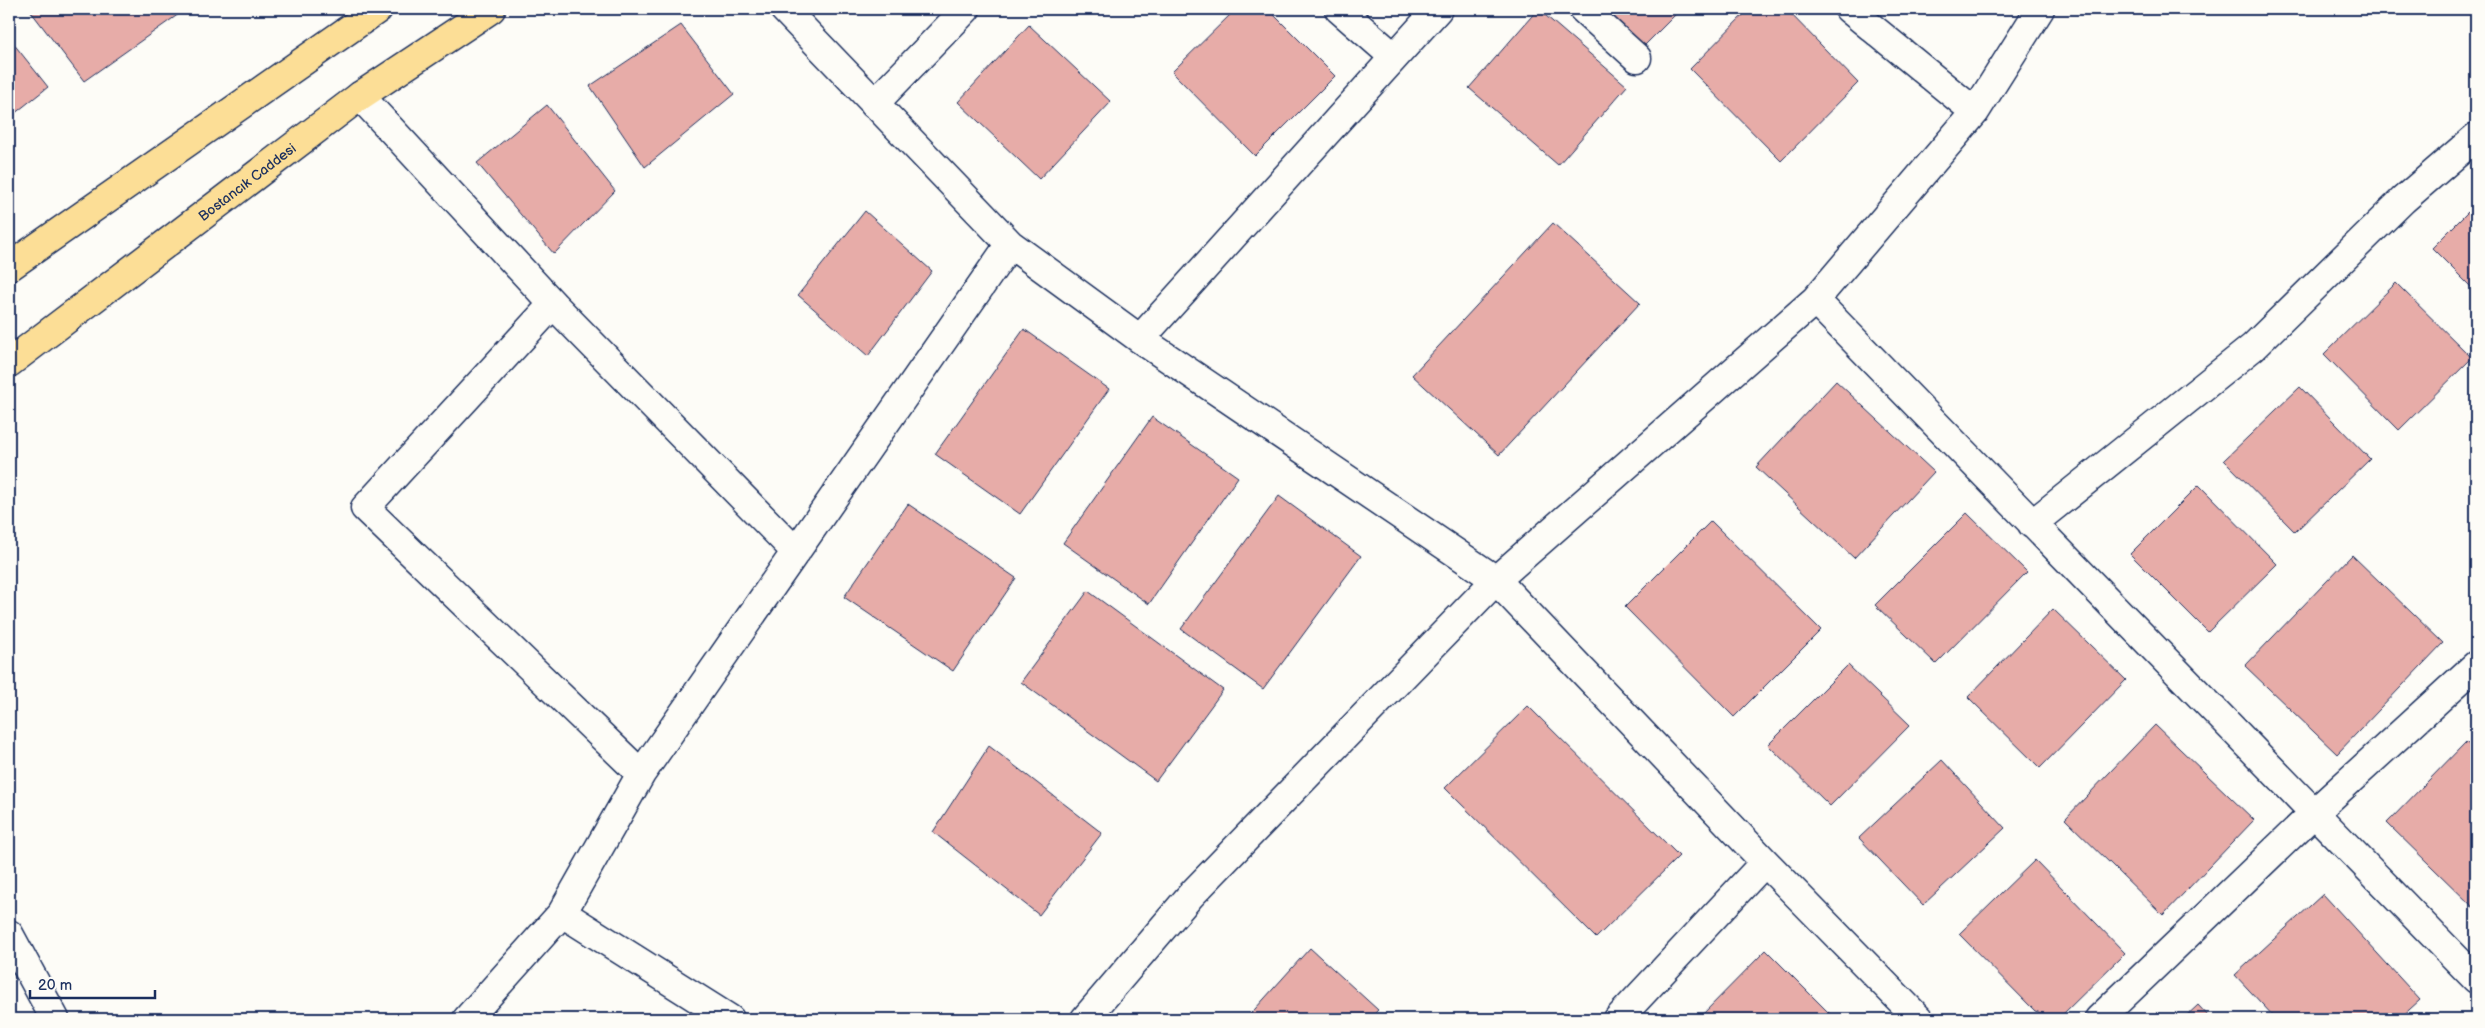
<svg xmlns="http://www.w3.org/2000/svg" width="2485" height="1028" viewBox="0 0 2485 1028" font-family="'Balsamiq Sans',sans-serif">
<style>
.building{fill:#e7aca8;stroke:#1b2f5e}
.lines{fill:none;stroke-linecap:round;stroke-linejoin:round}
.minor-casing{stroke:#1b2f5e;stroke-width:31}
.major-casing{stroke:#1b2f5e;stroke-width:31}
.minor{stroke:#fdfcf7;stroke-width:28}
.major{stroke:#fcde96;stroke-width:28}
.labels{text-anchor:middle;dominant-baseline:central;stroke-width:4;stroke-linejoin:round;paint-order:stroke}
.street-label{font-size:14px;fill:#1b2f5e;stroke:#fdfcf7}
</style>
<rect width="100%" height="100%" fill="#fdfcf7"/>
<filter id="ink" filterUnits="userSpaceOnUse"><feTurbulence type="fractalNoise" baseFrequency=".02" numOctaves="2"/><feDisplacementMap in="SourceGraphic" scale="10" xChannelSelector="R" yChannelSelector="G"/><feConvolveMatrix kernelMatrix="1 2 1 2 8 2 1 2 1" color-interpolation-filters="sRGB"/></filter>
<g filter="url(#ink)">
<path class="building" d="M29,9H186L84,81Z
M1236,9H1268L1335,76L1255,156L1172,72Z
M1538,9L1627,86L1558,165L1469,88Z
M1606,9H1681L1644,46Z
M1749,9H1786L1858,83L1781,161L1690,69Z
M681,25L734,94L645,167L590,86Z
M1029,25L1111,102L1039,179L958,102Z
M9,38L48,87L9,118Z
M547,105L615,191L554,254L477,163Z
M2476,204V292L2432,248Z
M865,211L932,271L868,356L798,295Z
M1553,223L1640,303L1499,455L1412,375Z
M2396,283L2472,358L2399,430L2324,354Z
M1024,329L1109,389L1020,514L935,454Z
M1836,381L1934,472L1854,558L1756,467Z
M2300,387L2370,459L2295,532L2224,460Z
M1152,417L1238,477L1149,604L1063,543Z
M2199,485L2277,564L2208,632L2130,554Z
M1279,496L1361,556L1263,689L1181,629Z
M908,504L1016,578L953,671L844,597Z
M1967,513L2027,572L1936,664L1875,605Z
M1711,521L1821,630L1734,717L1625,607Z
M2352,555L2443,643L2337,754L2245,666Z
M1088,591L1223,690L1156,781L1021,682Z
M2053,609L2126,680L2040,768L1968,697Z
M1848,665L1910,725L1830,806L1768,745Z
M1528,706L1679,856L1596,938L1445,788Z
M2155,725L2254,820L2163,915L2065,819Z
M2466,742L2476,752V910L2387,823Z
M989,746L1102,833L1039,915L933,832Z
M1942,760L2005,828L1923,905L1859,838Z
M2035,860L2125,953L2058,1019L2035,1011L1959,934Z
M2323,894L2420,1000L2399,1019H2276L2235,975Z
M1310,948L1378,1010L1369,1019H1246Z
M1766,950L1835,1019H1698Z
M2198,1005L2211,1019H2183Z"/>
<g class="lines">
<defs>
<path id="minor" d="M784,9L1010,244L1140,339L1496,580L1765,862L1919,1019
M1339,9L1394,57
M1583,9L1637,58
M1849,9L1975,112
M360,96L553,304L796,552
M874,104L966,9
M1815,300L2476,979
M553,304L365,508L641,774
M1140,339L1438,9
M2032,524L2253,347L2403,200L2476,137
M9,934L55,1019
M467,1019L562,913
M730,1019L562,913L641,774L1010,244
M1085,1019L1191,895L1496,580L1815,300L1975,112L2040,9
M1618,1019L1765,862
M2099,1019L2314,813L2476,665"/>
<g id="major">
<path d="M9,267L378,9"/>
<path id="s1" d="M9,363L360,96L491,9"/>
</g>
</defs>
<use href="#minor" class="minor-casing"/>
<use href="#major" class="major-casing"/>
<use href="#minor" class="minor"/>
<use href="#major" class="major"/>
</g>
</g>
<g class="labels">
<g class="street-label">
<text stroke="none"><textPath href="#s1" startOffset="299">Bostancık Caddesi</textPath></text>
</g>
</g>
<rect width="2485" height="1028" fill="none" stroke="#fdfcf7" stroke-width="30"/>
<rect x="15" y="15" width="2455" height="998" fill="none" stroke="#1b2f5e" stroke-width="2" filter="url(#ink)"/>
<path d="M30 990v8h125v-8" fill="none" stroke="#1b2f5e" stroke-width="2.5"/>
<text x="38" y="990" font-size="15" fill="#1b2f5e" stroke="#fdfcf7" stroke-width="4" paint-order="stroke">20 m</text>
</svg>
